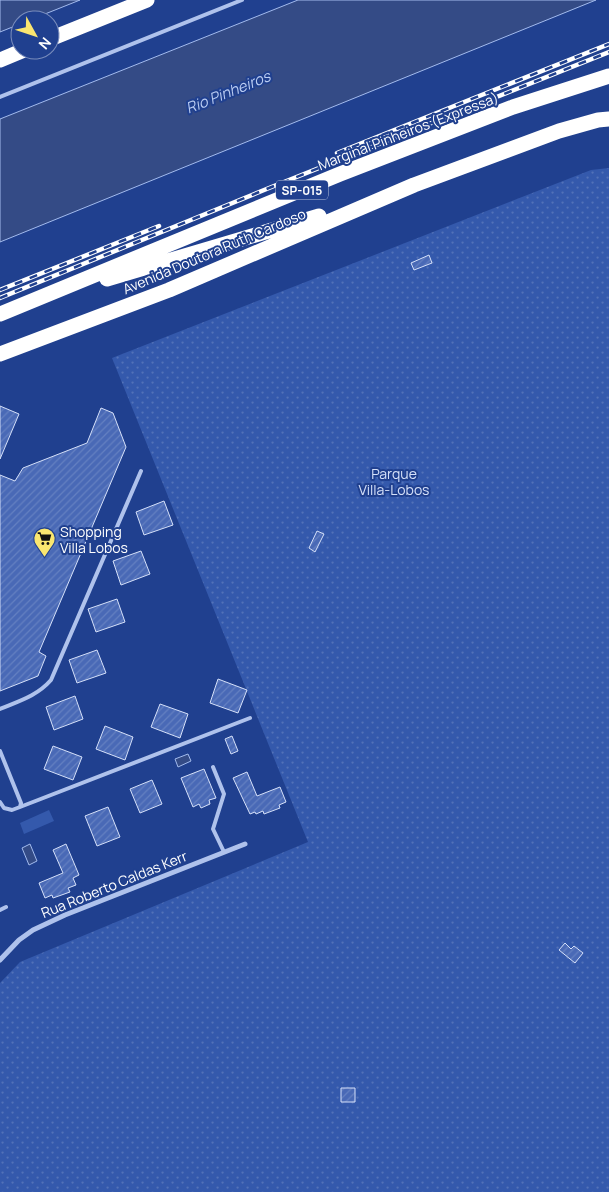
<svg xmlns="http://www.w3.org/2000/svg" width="609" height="1192" viewBox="0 0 609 1192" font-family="Manrope,sans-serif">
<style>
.green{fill:#3459ac}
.park{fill:url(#park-dots)}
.water{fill:#344b86;stroke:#a3bbee}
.building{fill:url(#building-hatch);stroke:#d5e0f9}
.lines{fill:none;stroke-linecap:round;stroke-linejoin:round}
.lane{stroke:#afc2ec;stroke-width:4}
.street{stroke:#afc2ec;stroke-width:5}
.highway{stroke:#fff;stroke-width:15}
.rail-casing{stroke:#fff;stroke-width:4.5}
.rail{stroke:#20408f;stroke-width:2.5;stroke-dasharray:8;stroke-linecap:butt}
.labels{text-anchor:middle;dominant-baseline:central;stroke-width:4;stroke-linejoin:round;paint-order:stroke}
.shield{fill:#20408f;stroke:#bcc6dd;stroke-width:1}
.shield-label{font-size:12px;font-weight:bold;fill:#fff}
.street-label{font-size:14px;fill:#fff;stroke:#20408f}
.park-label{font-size:14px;fill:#d5e0f9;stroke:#20408f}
.poi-label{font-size:14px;fill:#fff;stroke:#20408f;text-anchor:start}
.water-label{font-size:15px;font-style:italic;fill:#bbcdf3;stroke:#20408f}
</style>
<defs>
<pattern id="park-dots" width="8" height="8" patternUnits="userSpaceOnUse" patternTransform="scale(1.25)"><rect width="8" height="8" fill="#3459ac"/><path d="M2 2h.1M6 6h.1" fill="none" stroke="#5272b8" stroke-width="1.8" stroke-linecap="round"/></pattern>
<pattern id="building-hatch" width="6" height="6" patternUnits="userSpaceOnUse" patternTransform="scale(1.25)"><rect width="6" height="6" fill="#4969b6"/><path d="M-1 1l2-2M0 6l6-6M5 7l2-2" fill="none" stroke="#6480c1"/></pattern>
</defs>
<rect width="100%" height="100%" fill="#20408f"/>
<path class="green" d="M49,810L54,821L24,834L20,823Z"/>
<path class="park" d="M609,168V1192H0V983L20,962L308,842L112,358L591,170Z"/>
<path class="water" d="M0,0H80L30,20H20V24L0,32Z
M298,0H596L0,242V119Z
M188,754L191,761L178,767L175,759Z
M30,844L37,861L29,865L22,848Z"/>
<path class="building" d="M429,255L432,263L414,270L411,263Z
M0,406L19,414L0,459Z
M101,408L113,413L126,447L39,652L46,656L38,676L0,691V475L15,481L23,468L87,443Z
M164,501L173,525L144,535L136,512Z
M317,531L324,534L315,552L309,548Z
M141,551L150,574L121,585L113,561Z
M117,599L125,622L96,632L88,609Z
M97,650L106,673L77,683L69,660Z
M218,679L247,690L238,713L210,703Z
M75,696L83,719L54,730L46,707Z
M160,704L188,714L180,738L151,727Z
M105,726L133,737L125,760L96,749Z
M232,736L238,751L231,754L225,739Z
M53,746L82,757L73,780L44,769Z
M204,769L216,798L209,800L210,804L201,808L199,804L193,807L181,778Z
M247,772L257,796L280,787L286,802L279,805L280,808L264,814L263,811L256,814L255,812L250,814L233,778Z
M152,780L162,804L140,813L130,789Z
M108,807L120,837L97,846L85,816Z
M66,844L79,875L73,878L76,885L68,888L70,892L53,898L52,895L45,898L39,883L63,873L53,850Z
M565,943L571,949L574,946L583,953L575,963L559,950Z
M341,1088H355V1102H341Z"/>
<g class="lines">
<path class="lane" d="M0,97L242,0
M0,709C19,701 37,696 51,680L141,471
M0,751L21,803L20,807L12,810L4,808L0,802
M213,767L224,794L213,829L224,852
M20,807L250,718
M0,910L6,907"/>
<path class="street" d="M0,960L19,940L33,930L65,915L245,844"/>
<path class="highway" d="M50,39L147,0
M0,60L24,50
M107,279L319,216
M0,314L340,174L513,107L609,76
M0,354L169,290L414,185L559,131L598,120L609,119"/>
<defs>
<path id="rail" d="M337,153L609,44
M0,290L159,226
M0,298L269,188L609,52"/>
</defs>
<use href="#rail" class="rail-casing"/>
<use href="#rail" class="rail"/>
</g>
<defs>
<symbol id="supermarket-pin" viewBox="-11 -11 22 30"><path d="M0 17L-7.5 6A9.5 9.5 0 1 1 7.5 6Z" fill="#fae670" stroke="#20408f"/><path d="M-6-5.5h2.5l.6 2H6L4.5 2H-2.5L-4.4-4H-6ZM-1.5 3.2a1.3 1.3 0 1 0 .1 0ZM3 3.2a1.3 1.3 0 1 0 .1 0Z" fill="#111"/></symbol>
</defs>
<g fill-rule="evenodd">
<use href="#supermarket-pin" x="32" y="526" width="25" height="34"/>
</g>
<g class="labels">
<rect class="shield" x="276" y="180.5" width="52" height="19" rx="4"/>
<g class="shield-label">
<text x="302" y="190">SP-015</text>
</g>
<g class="street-label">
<text transform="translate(408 131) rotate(-21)">Marginal Pinheiros (Expressa)</text>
<text transform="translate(214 251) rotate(-23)">Avenida Doutora Ruth Cardoso</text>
<text transform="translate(114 884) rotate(-22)">Rua Roberto Caldas Kerr</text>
</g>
<g class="park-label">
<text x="394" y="473">Parque<tspan x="394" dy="16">Villa-Lobos</tspan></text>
</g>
<g class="poi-label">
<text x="60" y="531">Shopping<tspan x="60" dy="16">Villa Lobos</tspan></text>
</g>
<g class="water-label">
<text transform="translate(228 92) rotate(-22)">Rio Pinheiros</text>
</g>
</g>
<g transform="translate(35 35) rotate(130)"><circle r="24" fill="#20408f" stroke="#798cbc"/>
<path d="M0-4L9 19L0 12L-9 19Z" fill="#fae670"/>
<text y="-8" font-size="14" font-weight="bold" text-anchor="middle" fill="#ffffff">N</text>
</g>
</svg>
